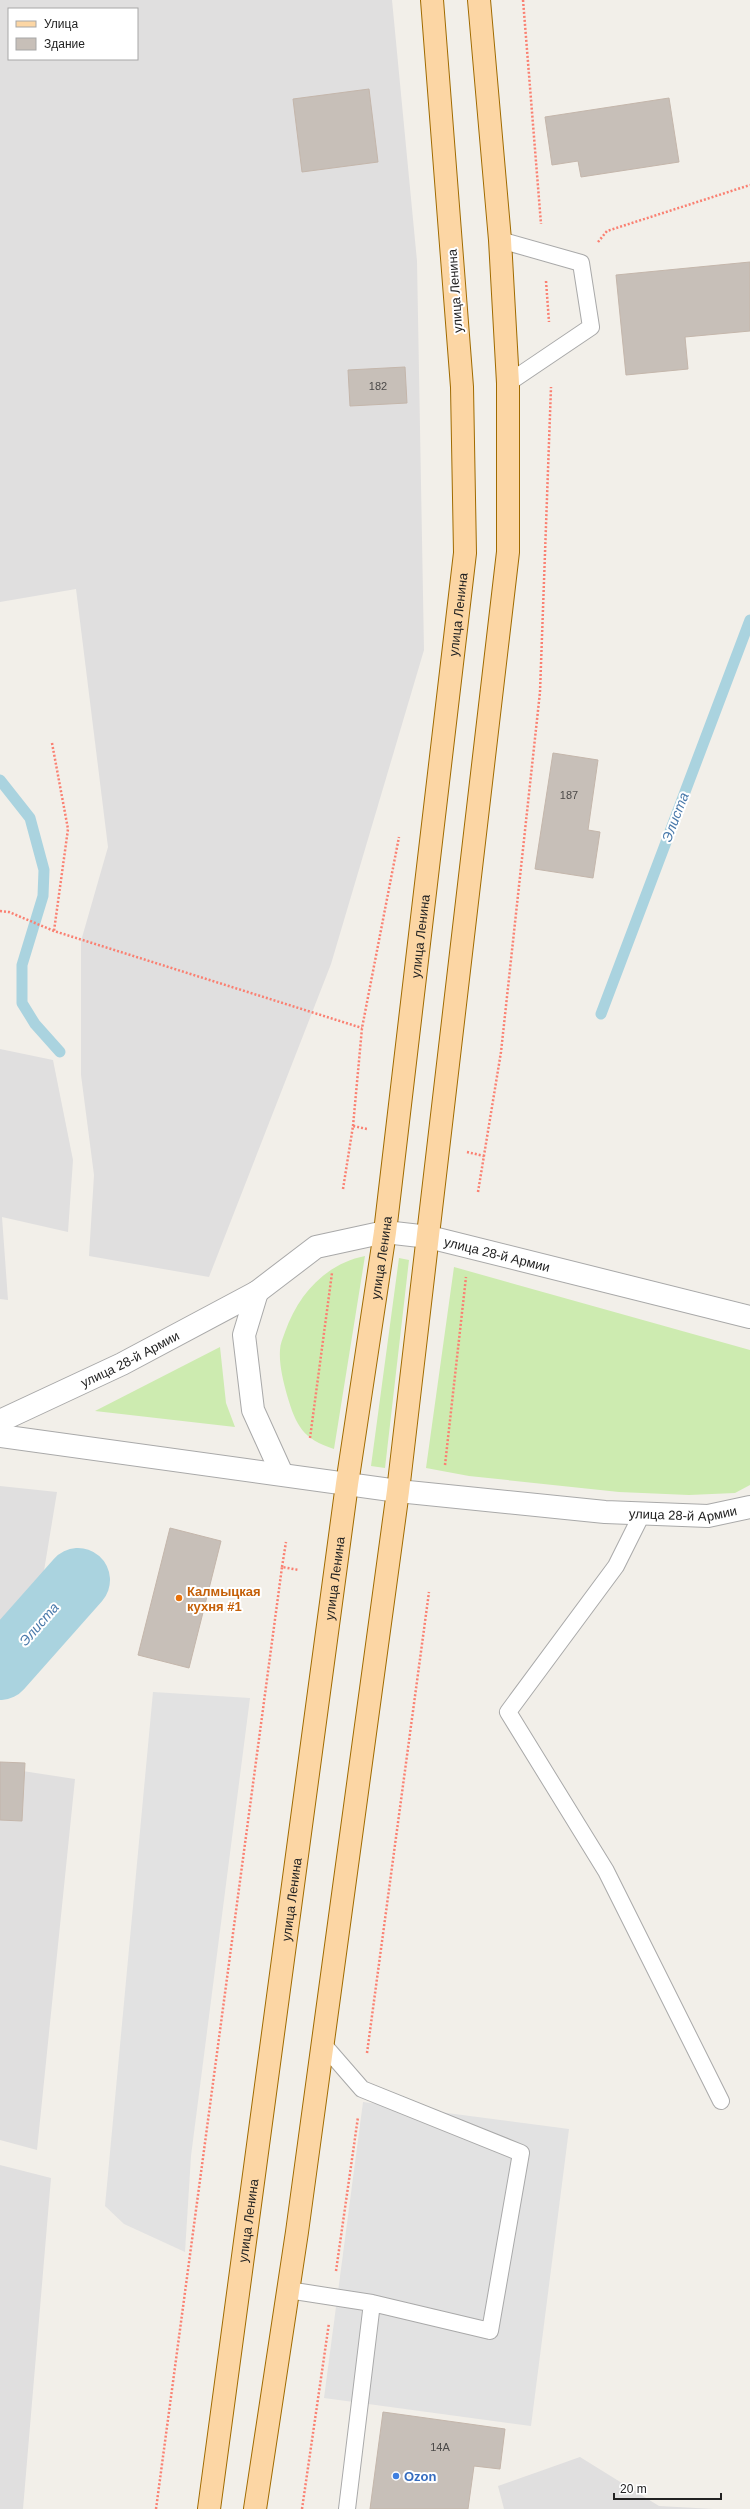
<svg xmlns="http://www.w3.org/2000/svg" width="750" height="2509" viewBox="0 0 750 2509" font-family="Arial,sans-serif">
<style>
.residential{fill:#e0dfdf;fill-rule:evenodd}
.grass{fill:#cdebb0}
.parking{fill:#e2e2e2}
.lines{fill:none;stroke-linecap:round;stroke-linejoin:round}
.stream{stroke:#aad3df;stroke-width:11}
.river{stroke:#aad3df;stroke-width:64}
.building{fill:#c7bfb8;stroke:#c4b6ab}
.service-casing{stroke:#a9a9a9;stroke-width:18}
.tertiary-casing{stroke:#a9a9a9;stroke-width:24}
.primary-casing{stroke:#a06b00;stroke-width:24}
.path{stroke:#fa8072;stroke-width:2.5;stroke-dasharray:2 2;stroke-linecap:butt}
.service{stroke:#fff;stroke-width:16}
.tertiary{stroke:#fff;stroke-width:22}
.primary{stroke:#fcd6a4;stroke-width:22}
.food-dot{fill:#e8710a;stroke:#fff;stroke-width:1.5}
.shop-dot{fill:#3f7fe0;stroke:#fff;stroke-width:1.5}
.labels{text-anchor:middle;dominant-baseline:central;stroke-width:4;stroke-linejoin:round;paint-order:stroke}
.number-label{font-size:11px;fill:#4b4948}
.street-label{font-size:13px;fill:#222;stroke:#fff}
.food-label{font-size:13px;font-weight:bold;fill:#c56008;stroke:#fff;text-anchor:start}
.shop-label{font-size:13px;font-weight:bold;fill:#366cbe;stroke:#fff;text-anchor:start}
.water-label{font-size:14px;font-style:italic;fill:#4a7aab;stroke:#fff}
</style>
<rect width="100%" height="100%" fill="#f2efe9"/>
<path class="residential" d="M0,0H392L417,261L424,650L331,964L209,1277L89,1256L94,1175L81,1075V941L108,847L76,589L0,602ZM9,9H137V59H9Z
M0,1049L53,1060L73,1160L68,1232L2,1217L8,1300L0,1299Z
M0,1486L57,1492L41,1589L0,1635Z
M16,1770L75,1779L37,2150L0,2140V1786Z
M0,2165L51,2178L23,2509H0Z
M580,2457L659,2506L714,2509H504L498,2486Z"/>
<path class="grass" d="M365,1256L334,1449C303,1439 296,1426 287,1395C283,1380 279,1365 280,1350C280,1344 283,1338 285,1332C298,1295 325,1264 365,1256Z
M399,1258L409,1260L385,1468L371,1466Z
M454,1267L750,1350V1485L735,1493L689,1495L619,1492L469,1476L426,1468Z
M220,1347L226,1403L235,1427L95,1411Z"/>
<path class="parking" d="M153,1692L250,1698L191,2156L185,2252L124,2224L105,2206Z
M363,2102L569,2129L531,2426L324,2398Z"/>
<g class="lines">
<path class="stream" d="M0,780L30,818L44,870L43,896L22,965V1003L35,1024L60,1052
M601,1014L750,620"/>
<path class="river" d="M0,1668L78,1580"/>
</g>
<path class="building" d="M369,89L378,162L302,172L293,99Z
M669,98L679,162L581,177L578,161L552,165L545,117Z
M750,262V331L685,337L688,369L626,375L616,275Z
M405,367L407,403L350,406L348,370Z
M553,753L598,760L588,830L600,832L593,878L535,869Z
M170,1528L221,1541L189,1668L138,1655Z
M0,1762L25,1763L22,1821L0,1820Z
M383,2412L505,2429L500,2469L474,2466L468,2509H370Z"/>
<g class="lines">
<defs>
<path id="service" d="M500,240L581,263L591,327L508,383
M642,1514L616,1566L508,1712L606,1871L721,2101
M322,2043L362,2089L521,2153L490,2331L372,2303
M288,2290L372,2303L347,2509"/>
<g id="tertiary">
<path d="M257,1292L244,1335L253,1410L282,1474"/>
<path id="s1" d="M0,1421L122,1364L257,1292L316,1247L385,1232L429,1237L750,1317"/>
<path id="s2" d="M0,1436L398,1491L605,1512L708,1516L750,1507"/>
</g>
<g id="primary">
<path id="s3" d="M209,2509L347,1484L385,1232L465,553L462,387L432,0"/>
<path d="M255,2509L297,2232L398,1491L508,552V383L500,240L479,0"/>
</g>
</defs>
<use href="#service" class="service-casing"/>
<use href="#tertiary" class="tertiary-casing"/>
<use href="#primary" class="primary-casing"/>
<path class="path" d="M523,0L541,224
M598,242L607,231L750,185
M546,281L549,322
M52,743L68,829L54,931
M0,911L9,912L54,931L362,1028
M353,1126L362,1028L399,837
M467,1152L484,1156
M343,1189L353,1126L367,1129
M478,1192L501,1052L540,692L551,387
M310,1438L332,1273
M445,1465L466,1277
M282,1567L286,1542
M367,2053L429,1592
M336,2271L358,2117
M156,2509L282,1567L299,1570
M302,2509L329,2323"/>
<use href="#service" class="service"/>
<use href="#tertiary" class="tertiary"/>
<use href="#primary" class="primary"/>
</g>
<circle class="food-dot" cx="179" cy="1598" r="4"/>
<circle class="shop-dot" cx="396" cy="2476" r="4"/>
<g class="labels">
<g class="number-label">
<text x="378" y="386">182</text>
<text x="569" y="795">187</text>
<text x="440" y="2447">14А</text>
</g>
<g class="street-label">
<text transform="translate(455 291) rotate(-94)">улица Ленина</text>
<text stroke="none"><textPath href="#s3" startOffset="1911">улица Ленина</textPath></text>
<text stroke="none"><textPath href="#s3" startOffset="1587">улица Ленина</textPath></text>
<text stroke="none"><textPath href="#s1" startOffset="547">улица 28-й Армии</textPath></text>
<text stroke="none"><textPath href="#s3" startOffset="1263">улица Ленина</textPath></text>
<text stroke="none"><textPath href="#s1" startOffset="144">улица 28-й Армии</textPath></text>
<text stroke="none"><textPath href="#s2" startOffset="688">улица 28-й Армии</textPath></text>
<text stroke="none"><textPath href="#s3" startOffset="939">улица Ленина</textPath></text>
<text stroke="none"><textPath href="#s3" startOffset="615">улица Ленина</textPath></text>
<text stroke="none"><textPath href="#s3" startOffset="291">улица Ленина</textPath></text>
</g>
<g class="food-label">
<text x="187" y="1591">Калмыцкая<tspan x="187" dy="15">кухня #1</tspan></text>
</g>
<g class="shop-label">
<text x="404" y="2476">Ozon</text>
</g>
<g class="water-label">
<text transform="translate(675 817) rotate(-69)">Элиста</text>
<text transform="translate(39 1624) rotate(-49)">Элиста</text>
</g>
</g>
<rect x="8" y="8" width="130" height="52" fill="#ffffff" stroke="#a7a7a7"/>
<rect x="16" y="21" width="20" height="6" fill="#fcd6a4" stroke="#a7a7a7"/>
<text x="44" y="28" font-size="12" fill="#222222">Улица</text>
<rect x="16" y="38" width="20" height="12" fill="#c7bfb8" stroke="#a7a7a7"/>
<text x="44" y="48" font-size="12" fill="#222222">Здание</text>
<path d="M614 2493v6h107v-6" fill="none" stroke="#222222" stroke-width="2"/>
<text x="620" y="2493" font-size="12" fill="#222222" stroke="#ffffff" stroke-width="3" paint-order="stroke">20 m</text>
</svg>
